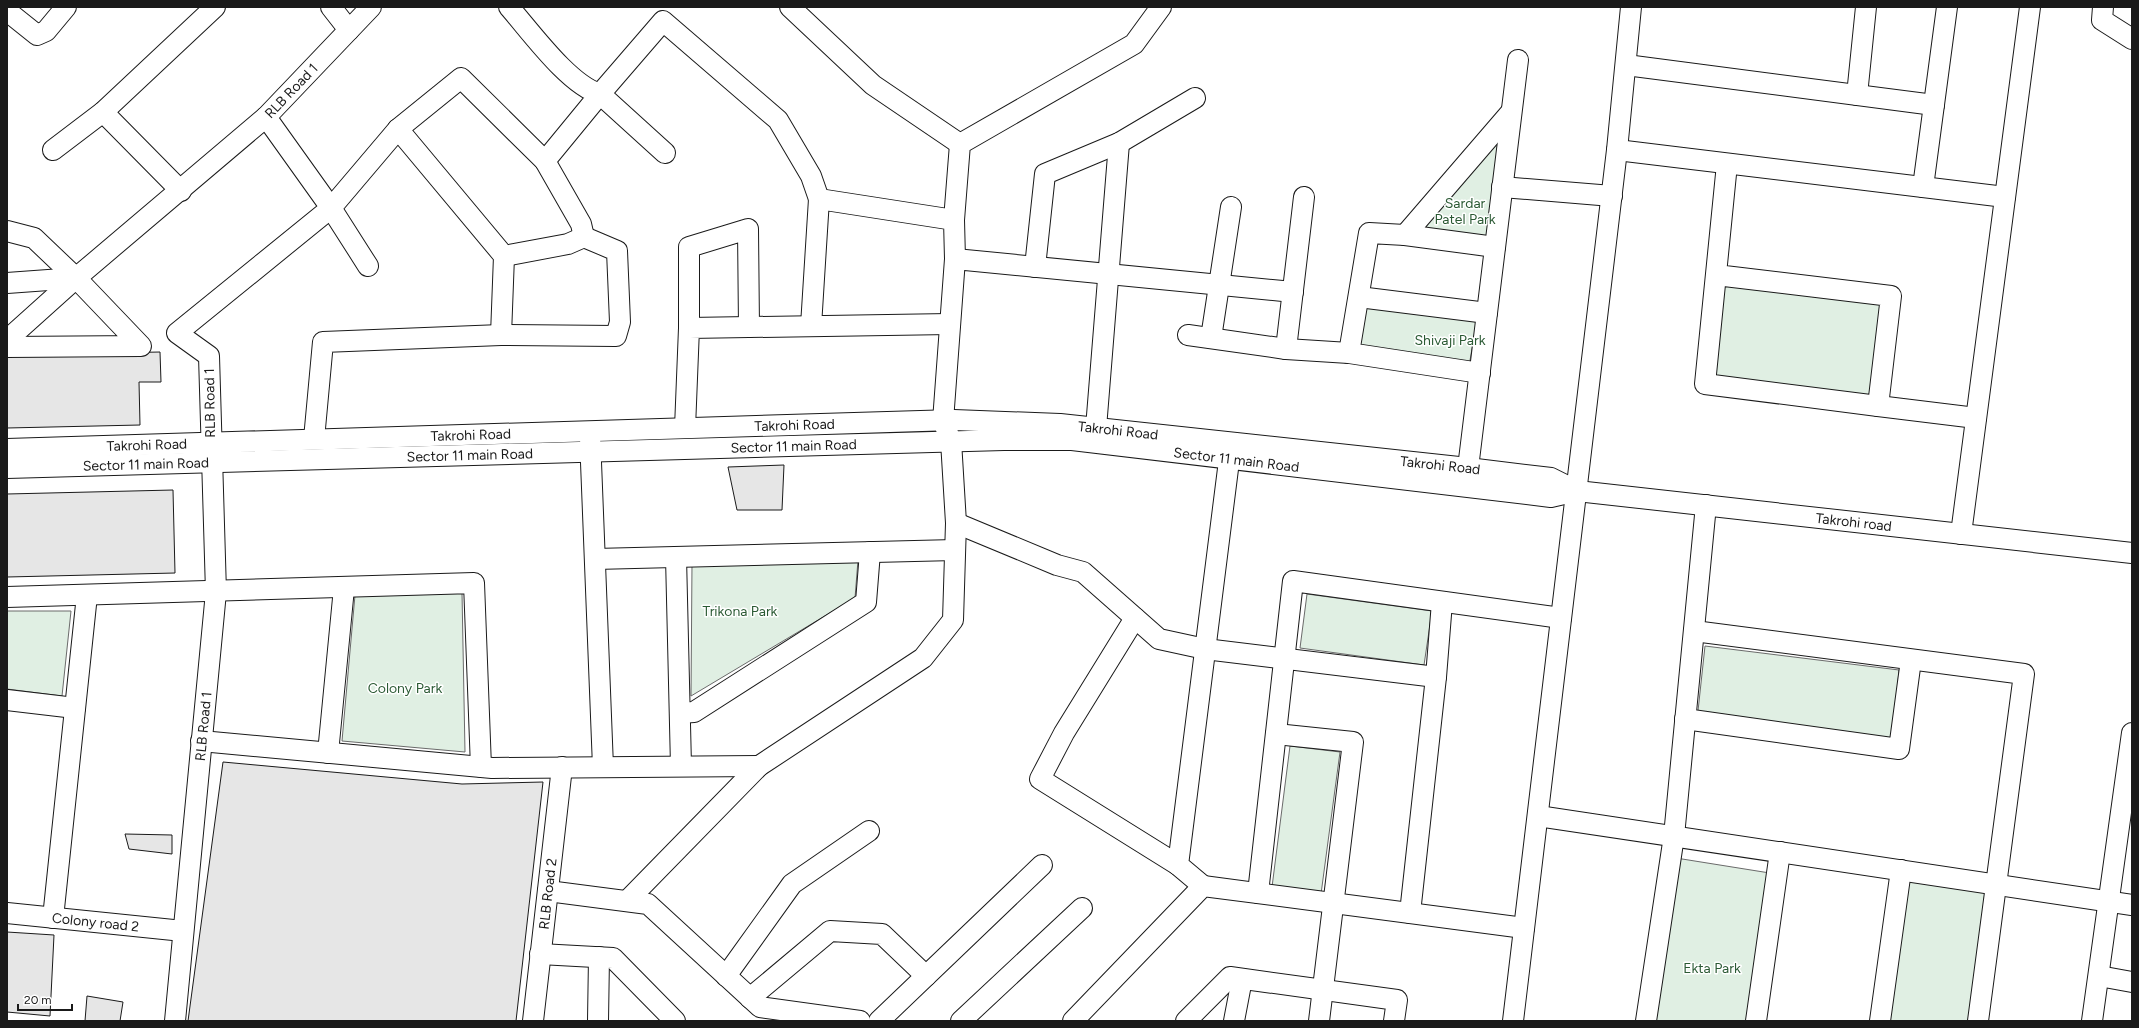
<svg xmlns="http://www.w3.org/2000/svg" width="2139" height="1028" viewBox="0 0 2139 1028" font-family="Figtree,sans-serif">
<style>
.green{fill:#e0efe3;stroke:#6a6a6a}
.building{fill:#e6e6e6;stroke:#1a1a1a}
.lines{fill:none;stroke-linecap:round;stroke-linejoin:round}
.minor-casing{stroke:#1a1a1a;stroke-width:22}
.minor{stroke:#fff;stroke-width:20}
.labels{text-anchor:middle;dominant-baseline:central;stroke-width:3;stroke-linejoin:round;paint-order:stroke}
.street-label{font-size:14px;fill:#1a1a1a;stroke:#fff}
.park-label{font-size:14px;fill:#2b5a34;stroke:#fff}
</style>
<rect width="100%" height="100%" fill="#fff"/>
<path class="green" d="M1500,131L1488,241L1412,232Z
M1722,285L1883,301L1871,396L1712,377Z
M1362,306L1477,320L1469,366L1355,349Z
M858,560L855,598L691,696L692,563Z
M462,593L465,752L342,741L355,595Z
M1307,594L1432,611L1424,665L1300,648Z
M7,611H71L62,696L7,689Z
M1705,646L1899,670L1893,739L1698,711Z
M1290,746L1340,752L1321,894L1272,887Z
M1676,858L1776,874L1757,1021H1651Z
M1908,881L1985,892L1970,1021H1888Z"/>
<path class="building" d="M160,352L161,382H139L140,425L7,428V355Z
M784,465L782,510H737L728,467Z
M173,490L175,573L7,577V494Z
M223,762L462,784L543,782L516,1021H188Z
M125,834L172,835V854L129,849Z
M7,932L54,935L50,1016L7,1012Z
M87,996L123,1002L120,1021H85Z"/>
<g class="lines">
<defs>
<g id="minor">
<path d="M331,7L349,30"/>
<path d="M509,7C531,32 569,85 600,94L545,161"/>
<path d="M790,7L873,85L960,144"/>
<path d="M2103,7L2102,20L2132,39"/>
<path d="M7,11L37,35L46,31L66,7"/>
<path d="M1626,65L1934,105"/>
<path d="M1857,95L1866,7"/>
<path d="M103,112L181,191"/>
<path d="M398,129L504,256L501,335"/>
<path d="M53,150L103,112L215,7"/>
<path d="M1617,150L2005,197"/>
<path d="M665,153L600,94L663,21L778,120L811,176L819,199"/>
<path d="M1502,187L1612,196"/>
<path d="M1923,187L1947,7"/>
<path d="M1304,197L1286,349L1349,353"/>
<path d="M954,220L960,144L1134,44L1161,7"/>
<path d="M7,231L34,238L76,278L266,117"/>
<path d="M1405,235L1369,233L1349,353L1480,373"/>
<path d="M1495,247L1405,235L1511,112"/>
<path d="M368,266L331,208L398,129L461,78L545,161L581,224L584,237"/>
<path d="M1035,267L1045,174L1119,143L1195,98"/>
<path d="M1716,275L1891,296L1878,406L1705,384L1727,164"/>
<path d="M7,283L76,278"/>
<path d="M1359,297L1487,313"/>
<path d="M811,326L819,199L954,220L955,259"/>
<path d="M689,328V247L748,229L749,327"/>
<path d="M1188,335L1286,349"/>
<path d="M1211,338L1231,207"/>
<path d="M7,340L76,278"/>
<path d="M7,347L141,346L76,278"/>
<path d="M1878,406L1976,418"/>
<path d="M685,428L689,328L950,324"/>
<path d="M1096,428L1119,143"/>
<path d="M590,437L603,767"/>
<path d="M314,439L323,342L501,335L616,336L620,322L617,251L584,237L568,244L504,256"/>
<path id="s1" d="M7,449L954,420L1060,424L1468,468L1551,478L1577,491"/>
<path id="s2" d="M7,468L1004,440H1072L1551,497L1577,491L2132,553"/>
<path d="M1468,468L1518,60"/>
<path d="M956,523L1057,565L1083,572L1159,639L1205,649L1436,677"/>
<path d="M1961,534L2030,7"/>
<path d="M676,557L681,766"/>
<path d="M595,559L955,550"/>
<path d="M7,597L474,583L481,767"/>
<path d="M1135,618L1064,733L1040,779L1178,865"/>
<path d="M1694,631L2024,674L1978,1021"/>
<path d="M7,700L75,708"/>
<path d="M680,713L694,712L866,602L870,552"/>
<path d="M1685,719L1899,749L1911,660"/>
<path d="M1276,734L1353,742L1319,1021"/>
<path d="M201,741L492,768L759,766"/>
<path d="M328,753L344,588"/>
<path d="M1538,816L2132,905"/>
<path d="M1203,886L1178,865L1231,445"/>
<path d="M548,891L648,904L760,1007L860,1021"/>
<path d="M1258,893L1293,581L1561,618"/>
<path d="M627,901L759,766L923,658L953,620L956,523L951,441L943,421L955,259L1293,292"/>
<path id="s3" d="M7,913L183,931"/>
<path d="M1410,913L1436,677L1442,602"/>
<path d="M53,918L87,595"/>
<path d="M540,954L613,958L675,1021"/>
<path d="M726,976L792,884L869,831"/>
<path d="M2099,976L2132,982"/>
<path d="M750,998L830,931L882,934L926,976"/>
<path id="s4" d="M175,1021L216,592L209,356L177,333L331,208L266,117L371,7"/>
<path id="s5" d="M533,1021L562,767"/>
<path d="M598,1021L599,957"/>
<path d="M879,1021L1042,865"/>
<path d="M961,1021L1082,908"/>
<path d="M1073,1021L1203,886L1524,928"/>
<path d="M1186,1021L1230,977L1397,1000L1394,1021"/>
<path d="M1234,1021L1242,979"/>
<path d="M1513,1021L1617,150L1631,7"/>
<path d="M1646,1021L1674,836L1706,505"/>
<path d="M1756,1021L1780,852"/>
<path d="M1880,1021L1901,870"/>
<path d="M2092,1021L2132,733"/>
</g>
</defs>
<use href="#minor" class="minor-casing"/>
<use href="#minor" class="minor"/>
</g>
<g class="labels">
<g class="street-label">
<text stroke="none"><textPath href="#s4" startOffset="1053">RLB Road 1</textPath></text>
<text transform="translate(210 403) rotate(-91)">RLB Road 1</text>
<text stroke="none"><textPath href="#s1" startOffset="788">Takrohi Road</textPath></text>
<text stroke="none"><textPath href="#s1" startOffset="1112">Takrohi Road</textPath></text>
<text stroke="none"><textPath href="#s1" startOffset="464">Takrohi Road</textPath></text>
<text stroke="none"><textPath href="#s1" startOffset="140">Takrohi Road</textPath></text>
<text stroke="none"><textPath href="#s2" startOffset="787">Sector 11 main Road</textPath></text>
<text stroke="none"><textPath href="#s2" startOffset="463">Sector 11 main Road</textPath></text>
<text stroke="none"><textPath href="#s2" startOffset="1231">Sector 11 main Road</textPath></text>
<text stroke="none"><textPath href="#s2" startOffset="139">Sector 11 main Road</textPath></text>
<text stroke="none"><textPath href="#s1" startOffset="1436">Takrohi Road</textPath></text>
<text stroke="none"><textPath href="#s2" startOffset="1853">Takrohi road</textPath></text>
<text stroke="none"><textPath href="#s4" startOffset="296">RLB Road 1</textPath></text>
<text stroke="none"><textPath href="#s5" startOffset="128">RLB Road 2</textPath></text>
<text stroke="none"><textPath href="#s3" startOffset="89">Colony road 2</textPath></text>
</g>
<g class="park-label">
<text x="1465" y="203">Sardar<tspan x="1465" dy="16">Patel Park</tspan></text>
<text x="1450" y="340">Shivaji Park</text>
<text x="740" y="611">Trikona Park</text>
<text x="405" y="688">Colony Park</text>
<text x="1712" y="968">Ekta Park</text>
</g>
</g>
<rect width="2139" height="1028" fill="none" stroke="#1a1a1a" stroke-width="16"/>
<path d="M18 1004v6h54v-6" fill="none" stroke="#1a1a1a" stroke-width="2"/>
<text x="24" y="1004" font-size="12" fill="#1a1a1a" stroke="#ffffff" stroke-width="3" paint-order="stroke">20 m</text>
</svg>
